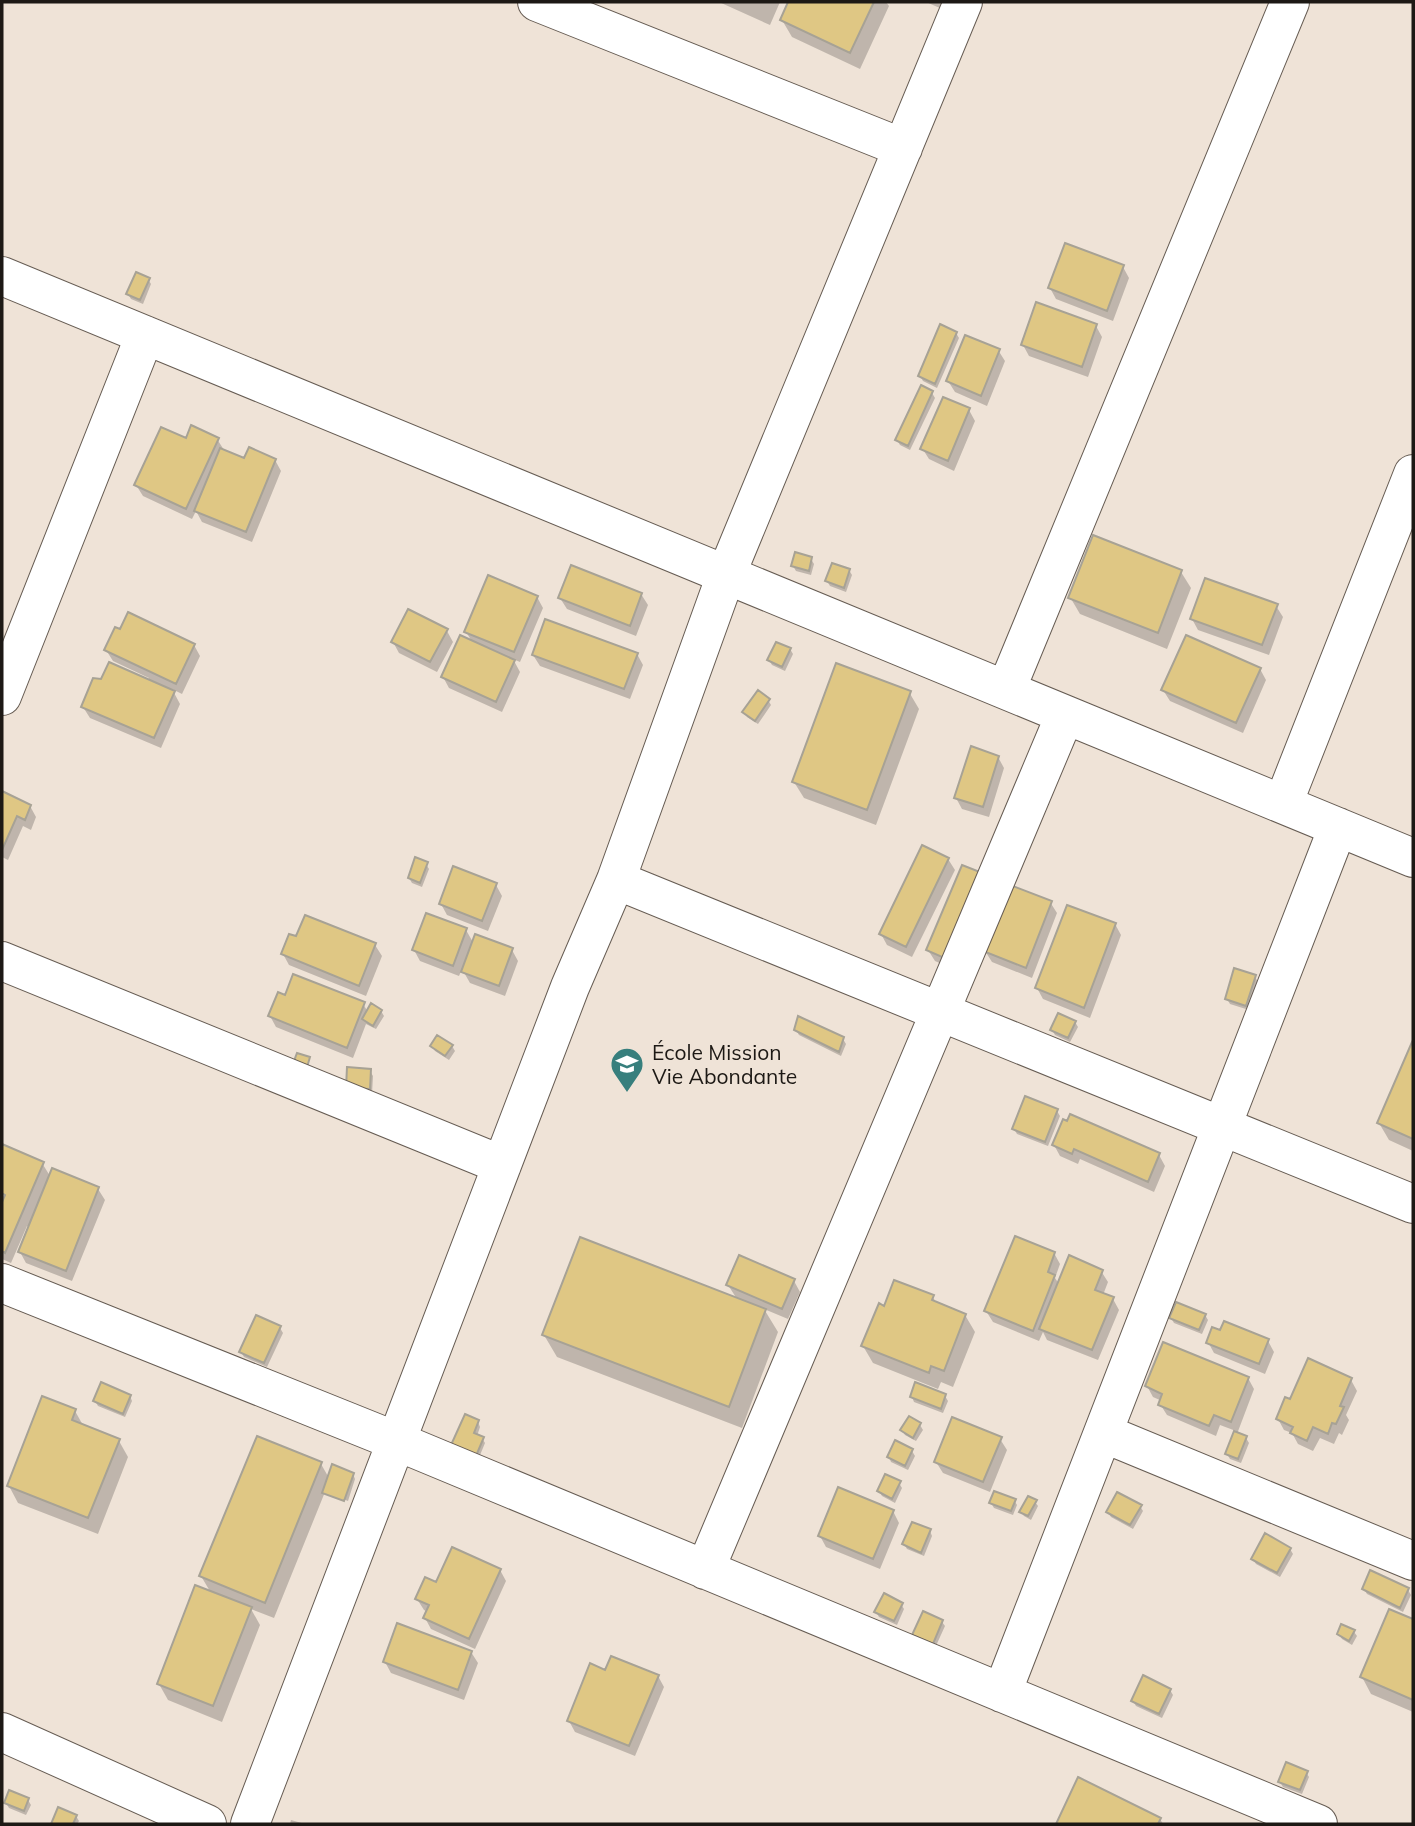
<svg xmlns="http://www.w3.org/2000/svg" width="1415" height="1826" viewBox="0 0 1415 1826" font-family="Mulish,sans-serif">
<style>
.shadow{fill:#0003}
.building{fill:#dfc784;stroke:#a7a295;stroke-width:2}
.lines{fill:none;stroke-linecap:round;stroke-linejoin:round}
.minor-casing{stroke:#665c53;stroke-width:40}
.minor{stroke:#fff;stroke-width:38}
.labels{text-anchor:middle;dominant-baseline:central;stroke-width:5;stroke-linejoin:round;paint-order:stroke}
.poi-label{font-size:21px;fill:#1d1915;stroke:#efe3d7;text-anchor:start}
</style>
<rect width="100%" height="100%" fill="#efe3d7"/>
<path class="shadow" d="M719,2H780L770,25Z
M787,2H886L889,6L860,69L792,37L782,20L789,5Z
M926,2H954L949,12Z
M1123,267L1129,278L1113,321L1056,299L1050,288Z
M148,279L151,284L143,304L131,299L128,294Z
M1096,326L1102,337L1088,377L1029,356L1023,345Z
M956,333L959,338L937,388L923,381L920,376Z
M998,350L1005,361L987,406L955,392L948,381Z
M932,393L935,398L910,450L900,445L897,440Z
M969,410L975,421L954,471L929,459L922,448Z
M217,439L224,450L245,460H275L281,471L252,542L202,522L196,511L192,519L143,496L136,485L186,440Z
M811,559L814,564L811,575L796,571L793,566Z
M849,570L852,575L846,592L830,586L827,581Z
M1181,572L1191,588L1167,649L1080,614L1070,597Z
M641,594L648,605L636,636L567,609L560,598Z
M537,597L543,608L520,662L513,659L520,672L502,712L449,688L443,677L473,643L466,632Z
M1276,606L1283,617L1269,655L1198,630L1192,619Z
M447,631L453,642L437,672L399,653L393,642Z
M194,645L200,656L182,694L172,689L180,704L161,748L90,718L83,707L148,681L149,678L113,661L106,650Z
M790,649L793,654L785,671L772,665L769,660Z
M637,654L643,665L630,699L540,666L533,655Z
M1260,669L1266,680L1243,733L1170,701L1163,690Z
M909,692L919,709L876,825L804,798L794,782Z
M768,700L771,705L758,724L747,717L745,712Z
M998,757L1004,768L989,817L962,809L956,798Z
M2,793L30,806L36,817L31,830L23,826L8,860L2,857Z
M948,859L955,870L912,957L887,945L881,934Z
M426,864L429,869L422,887L412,883L409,878Z
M963,867L955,970L935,961L928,950Z
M496,885L502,896L488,931L447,915L441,904Z
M1050,902L1057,913L1032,978L992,962L985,951Z
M1115,924L1121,935L1090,1018L1043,999L1037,988Z
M466,930L474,944L512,950L518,961L505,996L470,983L462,969L459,976L420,961L414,950Z
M375,945L382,956L366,996L289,965L283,954Z
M1255,977L1258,982L1249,1010L1230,1004L1227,999Z
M363,1004L368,1012L381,1011L384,1016L376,1029L366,1024L353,1058L276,1027L270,1016Z
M1075,1022L1078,1027L1070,1042L1055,1035L1052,1030Z
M796,1030L843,1039L846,1044L841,1056L799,1035Z
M1413,1044V1151L1389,1140L1379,1123Z
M432,1046H452L455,1051L449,1060L435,1051Z
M370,1071L373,1076L372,1094L351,1092Z
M1057,1111L1060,1116L1048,1146L1017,1134L1014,1129Z
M1054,1145L1159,1155L1165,1166L1154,1192L1080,1159L1078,1164L1060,1156Z
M3,1146L42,1163L50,1176L98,1189L105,1200L72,1281L26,1263L20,1252L30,1227L27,1226L11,1263L2,1259V1207L4,1202L2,1201Z
M1054,1253L1060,1264L1055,1278L1059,1284L1101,1271L1108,1282L1103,1295L1113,1299L1119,1310L1098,1360L1047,1340L1043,1332L1039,1341L993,1322L986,1311Z
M794,1281L800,1292L788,1319L764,1309L778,1332L742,1428L557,1357L544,1335L737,1299L728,1285Z
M932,1296L937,1304L965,1315L975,1332L953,1387L941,1382L938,1389L873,1363L863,1346L885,1308Z
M1205,1315L1208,1320L1202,1334L1174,1323L1171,1318Z
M280,1328L283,1333L267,1367L244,1357L241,1352Z
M1268,1341L1274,1352L1265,1374L1214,1353L1208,1342Z
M1248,1378L1254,1389L1237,1434L1246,1438L1249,1443L1241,1463L1230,1459L1227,1454L1236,1431L1220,1425L1216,1436L1167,1415L1160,1404L1162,1401L1153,1397L1147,1386Z
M1351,1380L1357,1391L1346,1415L1349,1420L1342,1435L1339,1433L1334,1444L1320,1438L1313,1451L1298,1444L1292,1433L1284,1430L1278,1419L1291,1401Z
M130,1396L132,1401L125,1417L98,1406L95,1401Z
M945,1396L948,1401L943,1413L914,1402L912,1397Z
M75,1411L84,1427L119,1441L128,1457L98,1534L18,1503L9,1486Z
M909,1418L920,1425L923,1430L916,1441L905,1435L902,1430Z
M478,1422L480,1427L477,1436L482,1438L485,1443L478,1460L456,1449Z
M1000,1439L1007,1450L990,1492L943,1473L936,1462Z
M912,1451L915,1456L908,1470L891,1462L889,1457Z
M321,1464L329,1478L353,1474L355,1479L348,1501L325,1492L274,1618L251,1609L260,1625L222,1722L168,1700L159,1684L211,1593L201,1576Z
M899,1483L902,1488L895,1503L882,1496L879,1491Z
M1014,1500L1017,1505L1013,1515L994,1508L991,1503Z
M1035,1502L1038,1506L1031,1520L1024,1516L1021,1512Z
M1140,1506L1143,1511L1133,1529L1111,1517L1108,1512Z
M893,1511L899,1523L880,1569L826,1547L820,1536Z
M930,1531L932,1536L924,1556L907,1549L904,1544Z
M1290,1549L1293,1554L1280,1577L1256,1564L1253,1559Z
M500,1570L506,1581L475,1649L431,1629L425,1618L428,1612L424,1610L417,1599L437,1584Z
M1364,1589L1408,1590L1411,1595L1403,1612L1367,1594Z
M901,1604L904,1609L897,1625L879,1617L876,1612Z
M1390,1611L1413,1621V1712L1371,1694L1362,1677Z
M942,1622L945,1626L935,1648L917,1639Z
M1342,1626L1354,1632L1357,1636L1352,1645L1342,1639L1339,1634Z
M471,1652L478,1663L464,1700L391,1673L385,1662Z
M606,1672L658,1676L664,1687L635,1756L575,1732L569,1721Z
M1170,1690L1173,1695L1162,1718L1136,1706L1133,1701Z
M1306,1772L1309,1777L1302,1794L1283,1787L1280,1782Z
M1079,1780L1160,1819L1163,1824H1058Z
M28,1800L31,1805L26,1815L9,1808L6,1803Z
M76,1816L79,1821L77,1824L53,1823Z
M291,1820L305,1824H290Z"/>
<path class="building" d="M788,2H874L850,53L780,20Z
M1065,243L1124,265L1107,311L1048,288Z
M136,272L150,278L140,300L126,294Z
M1036,302L1097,324L1082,367L1021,345Z
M940,324L957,332L935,384L918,376Z
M965,335L1000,349L981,396L946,381Z
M921,385L933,391L908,446L895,440Z
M943,397L970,408L948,461L920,449Z
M191,425L219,438L186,509L134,485L161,427L186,438Z
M249,447L276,459L246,532L194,511L220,448L244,458Z
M1093,535L1182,570L1158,633L1068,598Z
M795,552L812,557L809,571L791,566Z
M832,563L850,569L844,588L825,581Z
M571,565L642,593L630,626L558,598Z
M488,575L538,596L514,652L464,632Z
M1205,578L1278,604L1262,645L1190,619Z
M408,609L448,629L430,662L391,642Z
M128,612L195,644L176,684L104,650L115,627L120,629Z
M545,619L638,653L624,689L532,655Z
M460,635L515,660L496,702L441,677Z
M1186,635L1261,668L1236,723L1161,690Z
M776,642L791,648L782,667L767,660Z
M109,662L175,691L154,738L81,707L93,678L101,679Z
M836,663L911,691L867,810L792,782Z
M758,690L770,699L755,721L742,712Z
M971,746L999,756L983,807L954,798Z
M2,791L31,805L25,820L17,816L2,850Z
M922,845L949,858L906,947L879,934Z
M415,857L428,862L420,883L408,878Z
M962,865L985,874L949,960L926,950Z
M453,866L497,883L482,921L439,904Z
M1010,885L1052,901L1026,968L983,951Z
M1067,905L1116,923L1084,1008L1035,988Z
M426,913L467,928L453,966L412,950Z
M305,915L376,943L359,986L281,954L289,934L296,936Z
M475,934L513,948L499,986L461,972Z
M1234,968L1256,975L1246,1006L1225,999Z
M293,974L365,1002L347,1048L268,1016L278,992L285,995Z
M371,1003L382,1010L373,1026L362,1019Z
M1058,1013L1076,1021L1068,1038L1050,1030Z
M798,1016L844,1037L839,1052L794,1030Z
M437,1035L453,1045L445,1056L430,1046Z
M1412,1042L1413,1043V1139L1377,1123Z
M297,1053L310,1057L305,1074L291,1069Z
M347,1067L371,1069L370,1089L346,1088Z
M1025,1096L1058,1109L1045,1142L1012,1129Z
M1070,1114L1160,1153L1148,1182L1074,1149L1072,1154L1052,1145L1063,1119L1067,1121Z
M2,1144L44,1162L5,1253L2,1251V1202L5,1195L2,1193Z
M52,1168L99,1187L66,1271L18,1252Z
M1015,1236L1055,1252L1048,1272L1055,1275L1033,1331L984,1311Z
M580,1237L766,1309L729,1407L542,1335Z
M739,1255L795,1279L782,1309L726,1285Z
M1069,1255L1103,1270L1095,1290L1114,1297L1092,1350L1039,1329Z
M894,1280L934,1295L932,1300L966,1314L944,1371L931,1366L929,1373L861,1346L879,1303L884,1306Z
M1176,1302L1206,1314L1199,1330L1169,1318Z
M256,1315L281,1326L264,1363L239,1352Z
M1224,1321L1269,1339L1259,1364L1206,1343L1212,1327L1220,1330Z
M1163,1342L1249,1377L1231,1422L1214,1415L1209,1426L1158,1405L1162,1394L1145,1386Z
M1308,1358L1352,1378L1340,1406L1344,1407L1336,1424L1332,1423L1328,1434L1313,1427L1307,1441L1290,1433L1293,1427L1276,1419L1285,1397L1290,1399Z
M101,1382L131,1395L123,1414L93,1401Z
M915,1382L946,1394L941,1409L910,1397Z
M42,1396L76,1409L72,1420L120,1439L88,1518L7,1486Z
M465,1414L479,1420L474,1433L484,1437L476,1456L451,1445Z
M909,1416L921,1423L913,1438L900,1430Z
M952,1417L1002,1437L983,1482L934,1462Z
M1234,1431L1247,1436L1238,1459L1225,1454Z
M257,1436L322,1462L265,1603L199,1576Z
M895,1440L913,1449L905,1466L887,1457Z
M332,1464L354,1473L344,1501L322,1493Z
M885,1474L901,1481L892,1499L877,1491Z
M838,1487L894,1510L873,1559L818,1536Z
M994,1491L1016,1499L1011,1511L989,1503Z
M1117,1492L1142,1505L1130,1525L1106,1512Z
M1028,1496L1037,1500L1028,1516L1019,1512Z
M912,1522L931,1529L921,1553L902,1544Z
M1265,1533L1291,1548L1277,1573L1251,1559Z
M452,1547L501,1569L469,1639L423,1618L429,1605L415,1599L425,1577L436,1582Z
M1370,1570L1409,1588L1400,1608L1362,1589Z
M195,1585L252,1607L213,1706L157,1684Z
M884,1593L903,1603L894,1621L874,1612Z
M1389,1609L1413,1619V1700L1360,1677Z
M923,1611L943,1620L933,1644L912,1635Z
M397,1623L472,1651L458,1690L383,1662Z
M1341,1624L1355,1630L1349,1641L1337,1634Z
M611,1656L659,1675L629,1746L567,1721L590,1663L605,1670Z
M1143,1675L1171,1689L1159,1714L1131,1701Z
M1286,1762L1308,1771L1300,1790L1278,1782Z
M1078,1777L1161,1818L1158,1824H1056Z
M9,1790L29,1798L24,1811L4,1803Z
M58,1807L77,1815L73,1824H51Z"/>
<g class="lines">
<defs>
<path id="minor" d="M537,2L903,148
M2,276L1413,858
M1006,690L1290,2
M2,696L145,335
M1283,804L1413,474
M616,880L1413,1204
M2,961L502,1165
M2,1283L396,1441L1318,1824
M1103,1433L1413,1561
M705,1570L1065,715
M1002,1693L1338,827
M2,1732L207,1824
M250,1824L570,987L616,880L726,575L963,2"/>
</defs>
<use href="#minor" class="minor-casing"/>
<use href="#minor" class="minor"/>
</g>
<defs>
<symbol id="school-pin" viewBox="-11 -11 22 30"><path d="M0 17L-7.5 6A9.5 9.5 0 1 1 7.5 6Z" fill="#377f7d" stroke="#efe3d7"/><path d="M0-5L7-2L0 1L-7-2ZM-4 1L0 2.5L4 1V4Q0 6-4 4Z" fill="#fff"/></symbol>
</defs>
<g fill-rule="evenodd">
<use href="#school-pin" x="608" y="1045" width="38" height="52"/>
</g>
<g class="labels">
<g class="poi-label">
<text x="652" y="1052">École Mission<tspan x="652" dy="24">Vie Abondante</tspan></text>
</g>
</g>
<rect width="1415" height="1826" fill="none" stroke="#1d1915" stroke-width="7"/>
</svg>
